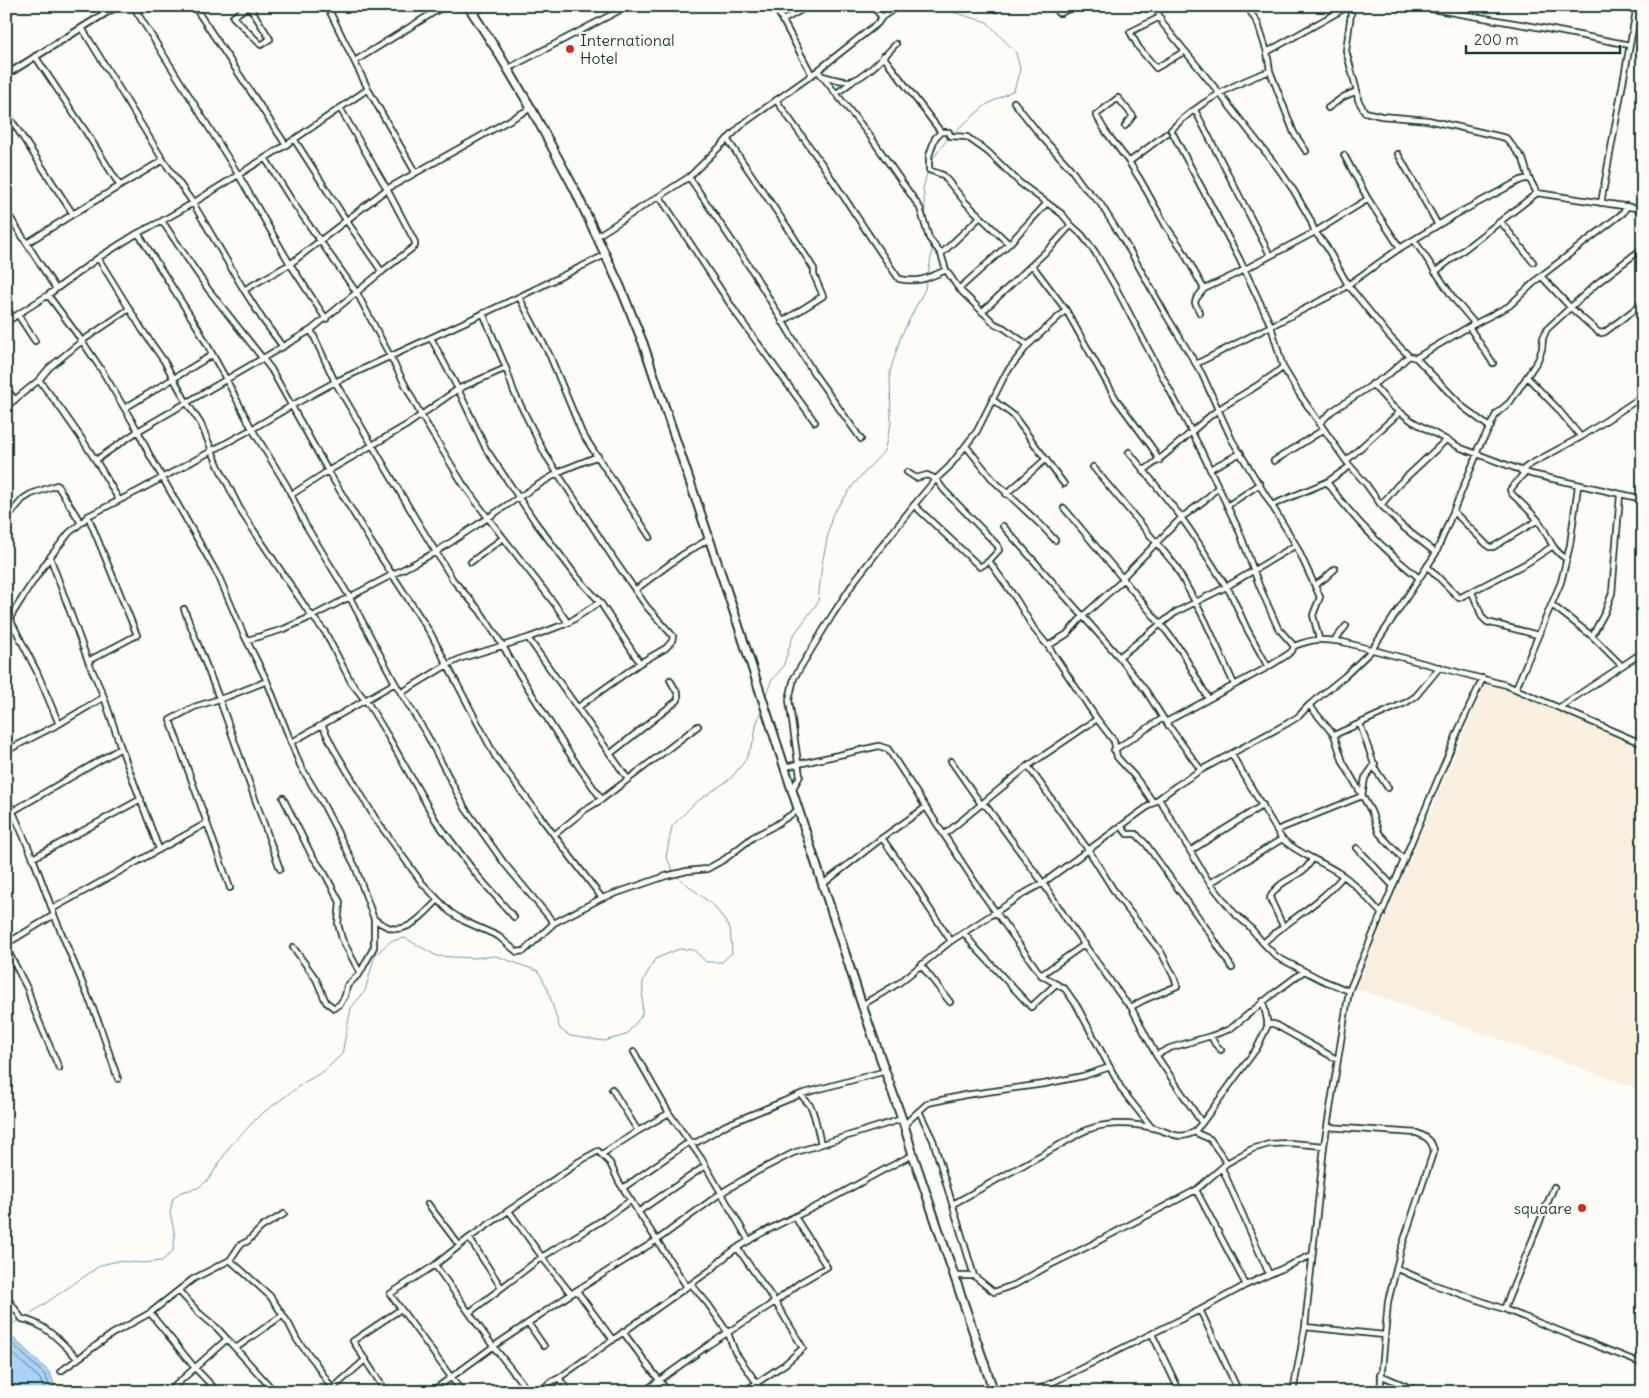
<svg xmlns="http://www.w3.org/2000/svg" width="1649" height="1398" viewBox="0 0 1649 1398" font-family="Delius,sans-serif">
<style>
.built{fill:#f9efde}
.water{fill:#abd3f6;stroke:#7397a8}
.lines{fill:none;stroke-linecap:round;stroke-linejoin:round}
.shore{stroke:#577982;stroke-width:1}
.stream{stroke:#7397a8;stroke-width:1}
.minor-casing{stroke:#1f3d34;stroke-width:8}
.tertiary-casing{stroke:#1f3d34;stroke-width:9}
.trunk-casing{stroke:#1f3d34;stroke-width:11}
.minor{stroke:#fdfcf7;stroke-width:4.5}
.tertiary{stroke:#fdfcf7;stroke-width:5}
.trunk{stroke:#fdfcf7;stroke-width:7}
.poi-dot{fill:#c8321e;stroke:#fdfcf7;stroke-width:2}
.labels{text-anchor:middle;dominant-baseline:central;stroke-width:4;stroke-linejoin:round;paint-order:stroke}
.poi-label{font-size:16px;fill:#1f3d34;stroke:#fdfcf7;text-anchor:start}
</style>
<rect width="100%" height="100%" fill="#fdfcf7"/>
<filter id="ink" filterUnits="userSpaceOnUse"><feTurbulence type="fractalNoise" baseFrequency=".02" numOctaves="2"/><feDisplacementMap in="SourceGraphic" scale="10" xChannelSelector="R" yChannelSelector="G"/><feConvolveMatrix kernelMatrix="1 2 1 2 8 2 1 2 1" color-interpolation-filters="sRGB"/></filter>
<g filter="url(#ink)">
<path class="built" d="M1487,680L1643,746V1090L1355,988Z"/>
<path class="water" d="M6,1331L50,1373L57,1392H6Z"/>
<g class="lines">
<path class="shore" d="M6,1338L45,1375L52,1392
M6,1347L40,1379L45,1392"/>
<path class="stream" d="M941,6L959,14L987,22L1016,53L1020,69L1014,90L986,105L952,134
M931,164L934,157L949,137
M927,225L923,188L928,170
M928,275L932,252L930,242
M765,698L771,681L783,667L793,636L818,602L822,564L832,515L854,484L884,451L891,423L890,372L901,336L925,289L927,279
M674,872L666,857L672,826L695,803L730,779L745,761L754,740L756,726L762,707
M24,1318L101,1265L118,1261L143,1263L162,1261L173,1251L175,1236L170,1212L173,1198L181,1192L198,1188L209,1179L230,1146L260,1115L305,1082L324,1071L342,1054L351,1008L365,991L375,955L391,941L405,938L437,956L472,958L496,956L538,971L547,987L560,1029L570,1036L604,1041L626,1035L642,1015L643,981L655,959L679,949L694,950L706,962H722L732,953L730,928L714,906L675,875
M6,1328L21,1319"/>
<defs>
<path id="minor" d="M133,6L238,174L290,264L326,319
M194,6L286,145
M248,6L233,17L261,45L270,39L249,6
M327,6L368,89L415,172
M775,6L812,75
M872,6L882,17
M994,6L996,9L999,6
M1054,6L1058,13H1061L1074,6
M1155,6L1163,24L1220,94L1278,168L1294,191L1310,219L1315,232L1326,246L1348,285L1390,337L1409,356L1416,358L1463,407L1488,426H1491
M1247,6L1258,24L1267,52L1270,71L1294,133L1306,151
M1352,6L1346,51L1357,91L1358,100L1365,112L1381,116L1428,120L1506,138L1523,159L1529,178
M1414,6L1537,27L1630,45
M6,9L10,6
M473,14L485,6
M1160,17L1130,32L1139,48L1156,68L1185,51
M782,21L808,6
M82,28L163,160L193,203L244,290L263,320L283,347
M1267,52L1349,6
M35,56L86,132L120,186
M883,56L941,132H949L950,136L967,137L988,152L1020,183L1062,214L1071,225L1082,235L1095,252L1116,288L1199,446L1240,533L1259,585L1278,628L1294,646
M355,61L444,6
M507,69L628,6
M818,71L870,136L920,208L929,238L941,254
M1270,71C1235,83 1197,103 1171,130L1239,258L1271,326L1283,367L1300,395L1346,461L1366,484L1381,505L1402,526L1436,553
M823,76C831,78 841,82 850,81C865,79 886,54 896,44
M837,93L853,81
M776,100L822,164L879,250L899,279C919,283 928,278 946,270
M1014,102L1040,135L1070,168L1083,186L1100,203L1130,251L1166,315L1202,374L1232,440L1296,545L1320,597L1313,615L1319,639
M1328,108L1343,97L1357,91
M1195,110L1270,255
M6,112L73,214
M1125,126L1133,116L1118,98L1096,115L1106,132L1129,162L1141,181L1166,226L1182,249L1204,289
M941,132L935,138L929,156V170L943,175L966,203L1009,244
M294,139L346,220L382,272
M727,139L788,228L814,269V275L823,296L782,322
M1398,154L1438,225
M1344,155L1368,199L1400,248
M265,158L292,201L357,293L421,415L463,484L488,518L554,603L568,623
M1129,162L1166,134
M689,177L753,272L813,372L861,439
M660,197L738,316L815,422
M1601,203L1637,6
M6,211L56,289
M980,217L941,254L946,270L959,289L995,324L1004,328L1028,345
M162,221L208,289L271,369L328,471L371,542L431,634L495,756L554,835L602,898
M1501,222L1533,262
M138,233L198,328L226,379L252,429L287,486L305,524L349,596L395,683L427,735L465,808L504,863L554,923
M597,236L689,177L744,123L812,75L878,23L882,17L899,6
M1414,240L1454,299L1475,324
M27,243L73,214L163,160
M98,258L143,331L164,361L187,403L201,424L218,465L242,513L308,611L325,632L351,682L369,705L389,738L436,821L476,874L514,917
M1032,265L1066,310L1116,399L1153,449L1159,461
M1435,272L1537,193
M1541,276L1570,307L1598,332L1602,333L1605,332L1643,303
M959,289L1009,244L1047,203
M244,290L290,264L387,189L531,108
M48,295L82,341L101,369L138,431L149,454L219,577L243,633L267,681L300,765L322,802L355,866L374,919V947L360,973L347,986L345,996L340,1004L334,1008L326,1002L316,979L293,947
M519,297L550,356L582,433L650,537
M6,307L13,318
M1637,308L1643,315
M1066,310L1028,345L1006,373L977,431L949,467L936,479L944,490L998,546L999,550L989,561L1016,599L1034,629L1048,646L1097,719L1114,741L1117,757L1136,778L1153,802
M982,312L1053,245L1071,225
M483,313L506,368L514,392L545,454L613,558L647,607L673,636L672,641L666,648L640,663L577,708
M1200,313L1195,303L1196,299L1204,289L1236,274L1315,232L1368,199
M18,315L35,341
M6,322L48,295L98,258L138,233L162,221L193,203L286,145L368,89
M1469,327L1493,363
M311,330L335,382L417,521L453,580L480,611L503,646L513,664L567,750L600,797L601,800L599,801L586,809L554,835
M431,338L458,389L486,449L536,523L577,577L600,602L640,663
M1416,358L1465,329L1509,306L1541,276L1623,213L1627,206
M1196,364L1338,292L1400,248L1453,216L1521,180L1529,178L1537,193L1643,209
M1527,377L1557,408L1581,437
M39,380C69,418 96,458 119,500
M1372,384L1392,406L1412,421L1461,448L1531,474L1643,499
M6,388L15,400
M993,400L1013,415L1064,484
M6,407L39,380L49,368L82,341L129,309
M125,408L212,355
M1319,424L1332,411L1389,374L1409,356
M966,446L993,480L1042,526L1055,540
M1129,452L1178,513L1192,533L1231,594L1247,629L1268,667
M96,460L138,431L311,330L380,273L415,246V242L387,189L340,108
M1274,461L1323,430
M1346,461L1400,412
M1093,467L1175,565L1205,620L1234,684
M1210,469L1241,453
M1143,471C1169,454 1191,431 1215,412C1237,396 1263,385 1283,367
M1521,471L1529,465L1581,437L1643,396
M907,472L916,478L927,475L936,479L914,505L980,567L989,561
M1525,472L1510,490L1512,494C1520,502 1529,510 1537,519C1548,532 1550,550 1567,559
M1327,482C1353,519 1384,550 1419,578
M1006,494L1046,459
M291,495L328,471L407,425L458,389L506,368
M1272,505L1327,482L1350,466
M1381,505L1397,486L1446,440
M1227,506L1260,484
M1064,508L1167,632L1182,652L1208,698
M1454,512L1489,547H1493L1538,520
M88,516L137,635L88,661
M6,519L23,499L31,494L57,485L81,523L88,516L138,491L252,429L291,406L335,382L519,297L605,255
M81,523L69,533L50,557L88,661L104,697L121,748L159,849
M1003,526L1119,657L1146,691L1163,718
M471,562L503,538
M1427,566L1459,598L1527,563L1553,546
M1123,577L1181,518L1205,500L1218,487
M1315,585L1324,579L1335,569
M635,590L682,555L709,539
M1472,592L1482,617L1487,622L1538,635
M1552,605L1592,636L1622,666
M184,609L219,698L280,869
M10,619L37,672L59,724
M6,624L28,589L50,557
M1592,636L1605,612L1612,593L1620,495
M528,638L628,779
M248,640L284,629L313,616L436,552L533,488L563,470L598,456
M1334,641L1346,626
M1048,646L1067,634L1083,616L1124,579
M1119,657L1176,612L1226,587L1296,545
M1516,688L1561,582L1570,545L1578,486
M401,693L447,665L462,658L528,638L568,623L600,602
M1309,705L1334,735L1343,762L1371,811L1379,833L1404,860
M1560,707L1643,652
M1166,722L1201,770
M1360,724L1376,770L1388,788
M322,725L334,749L375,818L422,883L450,912L464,921L498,936L517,952L524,951L554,923L602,898L666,876L687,871L707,869L725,859L753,837L774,826L798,810
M1334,735L1407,702L1416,696L1440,667
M292,742L395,683
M1114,750L1163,718L1166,722L1268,667L1287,655L1292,651L1294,646C1315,638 1320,639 1343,642L1506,685L1643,744
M6,751L59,724L104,697
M610,754L678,700V694L670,680
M1232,755L1282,839C1300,855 1319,860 1339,873C1356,883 1368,900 1382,914
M951,761L981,804L987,807L1043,883L1069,923L1124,1000L1131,1007L1156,1055L1202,1123
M1028,766L1089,851L1118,897L1161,952L1174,977L1177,986L1144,1000L1131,1007
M785,767L879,746L888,749L980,890L1041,975L1065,989L1077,1006L1122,1090L1152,1128
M792,790L800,776L789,700L794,678L833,614L856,579L914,505
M6,796L33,858L52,909
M283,798L311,854L325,874L340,902L338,924L342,939L360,973
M1159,799L1207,879L1234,913L1249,926L1263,943L1277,957L1322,980L1349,991
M601,800L698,726
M13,811L121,748
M207,823L230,888
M1121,826L1127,834H1136L1146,844L1209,932L1232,968
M1277,830L1362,796L1365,778L1375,764
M945,834L1028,766L1097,719
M882,838L918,889L927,905L951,941
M1357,848L1393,886
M1190,851L1263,805
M33,858L141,799
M1210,883L1282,839
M823,884L882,838L926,807
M54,915L99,1023L118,1079
M374,919C378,922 383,925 388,927C408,935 425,913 438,900
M1283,926L1270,898C1277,882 1293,879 1305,869C1308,866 1310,862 1313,859
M964,933L975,947L1031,1007L1056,984
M1263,943C1289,920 1321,903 1343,876
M6,944L54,915L52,909L207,823L170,720L194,707L229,696L267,681
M6,947L28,990L33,1007L59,1068
M921,965L950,1002
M1041,975L1085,944
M862,1005L899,983L951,941L1025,893L1043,883L1176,786L1201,770L1288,723L1299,716L1309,705L1345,676L1371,651L1436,553L1477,454L1478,448L1487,433L1496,414L1510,402L1538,360L1542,349L1543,338L1547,329L1596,284L1643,248
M1267,1024H1274L1338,1060
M1211,1036L1230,1029L1273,994L1304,971
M634,1052L669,1113L701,1158L749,1241
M1156,1055L1170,1048L1211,1036L1215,1044L1221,1050
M612,1089L638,1131
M801,1094C804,1100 808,1102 811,1107C816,1118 818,1132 821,1144
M919,1111L928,1103L965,1095L1044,1084L1083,1076L1110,1067
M904,1125L919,1111L933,1140L974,1276
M1327,1127L1417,1133C1427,1137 1431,1140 1434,1150L1401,1249L1388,1302L1380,1392
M1194,1132L1202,1123L1257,1048L1268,1025L1263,1001
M602,1154L638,1131L669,1113
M1222,1168L1269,1274
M623,1188L689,1142H697L726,1125L801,1094L886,1071
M1196,1190L1246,1285
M428,1204L459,1245
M953,1204L1072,1138C1096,1121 1127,1122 1154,1128C1170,1132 1178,1141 1194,1132L1210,1139L1227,1163
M509,1211L542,1257L571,1294
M638,1212L705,1166
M469,1238L501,1287
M738,1249L776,1303L803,1348L785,1364L743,1392
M230,1260L270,1296L289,1324L297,1340L315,1362L334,1392
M435,1265L490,1342L529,1392
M1396,1268L1432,1284L1504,1309L1643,1364
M955,1276H974L994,1292L1016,1284L1050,1265L1083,1249L1196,1190L1227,1163L1252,1149L1269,1144L1289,1143L1324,1146
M691,1284L708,1304L728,1333L735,1352L763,1392
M179,1291L199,1313L217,1328L275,1392
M577,1291L613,1340
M6,1296L22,1319C45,1323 62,1343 78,1359
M1504,1309L1554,1187
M1200,1310L1239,1392
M470,1312L542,1257L604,1219L631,1200
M150,1313L195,1368L218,1392
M528,1323L544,1346
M1305,1327L1384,1335
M623,1332L668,1392
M1152,1334L1180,1392
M236,1348L283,1315
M61,1371L112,1334L150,1313L193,1279L230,1260L240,1245L248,1241L262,1227L284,1214
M1380,1375L1420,1392
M559,1378L569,1392
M332,1389L366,1359
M168,1392L227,1339
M386,1392L353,1341L401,1309
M431,1392L494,1346L571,1294L657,1240L721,1193L756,1172L793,1153L902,1119
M462,1392L390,1294L435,1265L469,1238L572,1167L578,1162L598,1151L610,1163L619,1182L687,1287
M540,1392L549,1383L559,1378L712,1269C739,1240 785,1222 821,1204C852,1188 881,1170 913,1155
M643,1392L710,1344L775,1302L801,1282L827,1267L795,1217
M1033,1392L1200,1310L1246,1285L1312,1255
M1293,1392L1305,1327L1324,1146L1349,991L1459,729L1483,678"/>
<path id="tertiary" d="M6,75L117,6"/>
<path id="trunk" d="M468,6L496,49L531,108L574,188L620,286L643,343L735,615L862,1005L904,1125L913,1155L994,1392"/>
</defs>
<use href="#minor" class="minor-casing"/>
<use href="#tertiary" class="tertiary-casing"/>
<use href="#trunk" class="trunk-casing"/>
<use href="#minor" class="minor"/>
<use href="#tertiary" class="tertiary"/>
<use href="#trunk" class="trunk"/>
</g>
</g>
<g class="poi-dot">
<circle cx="570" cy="49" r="5"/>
<circle cx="1582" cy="1208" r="5"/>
</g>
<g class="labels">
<g class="poi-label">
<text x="580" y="40">International<tspan x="580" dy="18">Hotel</tspan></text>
<text x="1572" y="1208" text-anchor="end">squaare</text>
</g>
</g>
<rect width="1649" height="1398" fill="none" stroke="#fdfcf7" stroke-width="25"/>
<rect x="12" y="12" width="1624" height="1373" fill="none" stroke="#1f3d34" stroke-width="2" filter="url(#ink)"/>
<path d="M1466 45v8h154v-8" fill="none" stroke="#1f3d34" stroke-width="2.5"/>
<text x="1474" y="45" font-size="15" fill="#1f3d34" stroke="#fdfcf7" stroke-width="4" paint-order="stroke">200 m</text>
</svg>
